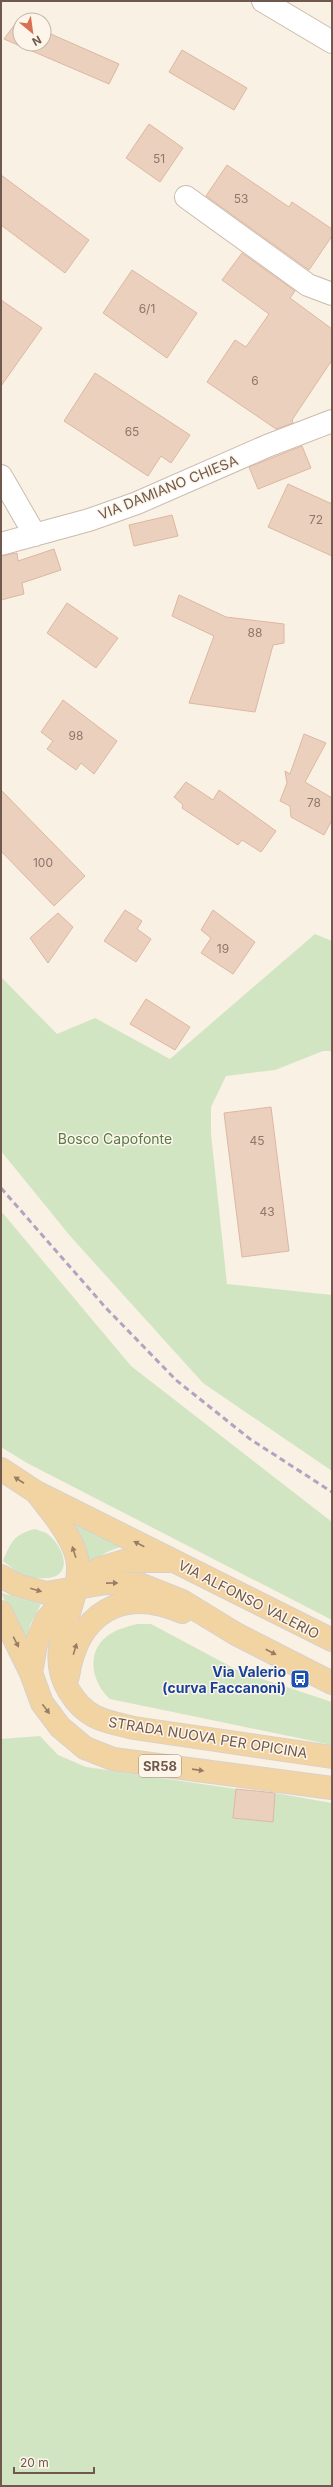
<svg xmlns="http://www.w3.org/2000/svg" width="333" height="2487" viewBox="0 0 333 2487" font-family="Inter,sans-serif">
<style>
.green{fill:#d1e5c3}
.building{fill:#ecd0be;stroke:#ddb7a0}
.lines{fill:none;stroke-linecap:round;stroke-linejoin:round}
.minor-casing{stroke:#ccbbae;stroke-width:24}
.primary-casing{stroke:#d7d0cd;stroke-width:24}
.minor{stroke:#fff;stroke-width:22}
.primary{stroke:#f2d4a2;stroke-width:22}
.rail{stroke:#b3a3c1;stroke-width:3;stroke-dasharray:6 4;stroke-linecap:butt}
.oneway{fill:#967d66}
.labels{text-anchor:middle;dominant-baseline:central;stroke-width:3;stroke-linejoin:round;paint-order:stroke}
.number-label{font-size:12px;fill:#8e7668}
.shield{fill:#fdf5e9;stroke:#9a877b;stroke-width:1}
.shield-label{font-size:13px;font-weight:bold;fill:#6f584c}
.street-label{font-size:14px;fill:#6f584c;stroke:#fdf5e9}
.park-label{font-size:14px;fill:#567a48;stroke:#fdf5e9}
.transit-label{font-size:14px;font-weight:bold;fill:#164399;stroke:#fdf5e9;text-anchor:end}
</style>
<rect width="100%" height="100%" fill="#f9f1e3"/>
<path class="green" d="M315,934L332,941V1051H323L275,1070L226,1076L211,1107V1134L227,1284L332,1295V1471L203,1383L71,1237L1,1151V977L57,1034L95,1018L170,1059Z
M1,1211L131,1366L332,1522V1620L27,1463L1,1447Z
M74,1521L128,1544L107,1552L90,1563Z
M35,1529C39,1531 46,1532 49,1535C68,1552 73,1582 38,1578C35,1578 30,1578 26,1577C18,1573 10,1566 3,1561C11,1542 14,1534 35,1529Z
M1,1593L41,1604L30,1625L26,1643Z
M137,1624H151L241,1672L332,1702V1745L110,1699C91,1682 85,1650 110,1634C118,1629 128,1626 137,1624Z
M40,1736L58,1755L86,1767L236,1789L233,1818L273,1822L275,1793L332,1803V2486H1V1739Z"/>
<path class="building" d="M18,20L20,21V44H44V31L119,64L109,84L4,39Z
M182,50L247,88L234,110L169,72Z
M149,124L183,148L160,182L126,158Z
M227,165L289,207L292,202L332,229V236L309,270L206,196Z
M1,175L89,240L65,273L1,225Z
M242,253L295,291L290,298L332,329V360L292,420L293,423L276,429L207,382L235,340L246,347L269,314L222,280Z
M132,270L197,313L167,358L103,313Z
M1,300L42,328L1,386Z
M95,373L190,435L171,463L161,456L148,476L64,421Z
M302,446L311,468L258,489L249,467Z
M288,484L332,504V556L268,527Z
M172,515L178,536L134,546L129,525Z
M54,549L61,570L22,583L24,594L1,600V556L17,553L18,561Z
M179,595L226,617L284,624V643L273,645L255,712L189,703L214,636L172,616Z
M67,603L118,638L96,668L47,633Z
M63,700L117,741L94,774L81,763L76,770L47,749L53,741L41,732Z
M304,734L326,743L305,782L332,798V820L324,835L291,817L290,806L280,801L287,783L285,771L290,774Z
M186,782L213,800L219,790L276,831L261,852L242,840L238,845L182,808L183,805L174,797Z
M1,790L85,876L54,906L1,851Z
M125,910L142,921L137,929L151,939L136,962L104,941Z
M213,910L255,942L233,974L201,953L211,938L201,930Z
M58,913L73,927L48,963L30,938Z
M146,999L190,1027L175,1050L130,1024Z
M271,1107L289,1251L242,1257L224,1113Z
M236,1789L275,1793L273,1822L233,1818Z"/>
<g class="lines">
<defs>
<path id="minor" d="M263,1L332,42
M186,197L308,285L332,294
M1,476L35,535
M1,544L89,520L137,503L267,446L332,421"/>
<path id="primary" d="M1,1469L36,1492L332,1640
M36,1492C51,1511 79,1544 78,1568C78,1612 43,1649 69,1691C86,1719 104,1721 134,1728L332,1757
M1,1576L17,1585L46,1593L106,1583L139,1584L182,1601L236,1634L332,1683
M1,1612L31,1673L42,1703L60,1727L85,1748L113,1759L332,1788
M31,1673L36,1644L46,1620L74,1590L98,1569L124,1561H169
M68,1676C78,1613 122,1586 182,1612"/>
</defs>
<use href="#minor" class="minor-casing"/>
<use href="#primary" class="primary-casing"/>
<use href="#minor" class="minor"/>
<use href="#primary" class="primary"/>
<path class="rail" d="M1,1188L106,1308L176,1380L250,1439L332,1492"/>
</g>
<defs><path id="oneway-solid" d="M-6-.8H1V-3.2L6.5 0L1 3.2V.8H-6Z"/></defs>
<g class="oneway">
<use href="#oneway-solid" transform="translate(19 1480) rotate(-147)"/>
<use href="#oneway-solid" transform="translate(139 1544) rotate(-153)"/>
<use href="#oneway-solid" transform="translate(74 1552) rotate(-108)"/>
<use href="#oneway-solid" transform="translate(112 1583) rotate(-1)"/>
<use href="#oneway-solid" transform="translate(36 1590) rotate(16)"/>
<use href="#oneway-solid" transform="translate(16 1642) rotate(63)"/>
<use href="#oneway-solid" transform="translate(75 1649) rotate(-73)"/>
<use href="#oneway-solid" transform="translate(271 1652) rotate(28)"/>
<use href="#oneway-solid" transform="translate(46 1709) rotate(53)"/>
<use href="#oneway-solid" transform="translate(198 1770) rotate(8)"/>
</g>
<defs>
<symbol id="bus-square" viewBox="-11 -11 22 22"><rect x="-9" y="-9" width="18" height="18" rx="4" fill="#1a4fb4" stroke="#fdf5e9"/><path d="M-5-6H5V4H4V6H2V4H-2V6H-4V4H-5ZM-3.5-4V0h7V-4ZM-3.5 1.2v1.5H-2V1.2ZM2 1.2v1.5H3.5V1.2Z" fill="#fff"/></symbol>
</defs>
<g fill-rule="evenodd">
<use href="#bus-square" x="289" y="1668" width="22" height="22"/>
</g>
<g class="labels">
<g class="number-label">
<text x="159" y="158">51</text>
<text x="241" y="198">53</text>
<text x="147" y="308">6/1</text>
<text x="255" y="380">6</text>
<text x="132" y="431">65</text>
<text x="316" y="519">72</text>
<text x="255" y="632">88</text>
<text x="76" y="735">98</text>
<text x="314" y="802">78</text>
<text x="43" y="862">100</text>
<text x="223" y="948">19</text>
<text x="257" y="1140">45</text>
<text x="267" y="1211">43</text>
</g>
<rect class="shield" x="139" y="1755" width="42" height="22" rx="3"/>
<g class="shield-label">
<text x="160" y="1766">SR58</text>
</g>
<g class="street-label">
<text transform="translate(168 487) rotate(-22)">VIA DAMIANO CHIESA</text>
<text transform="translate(249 1599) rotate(27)">VIA ALFONSO VALERIO</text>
<text transform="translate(208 1737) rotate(9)">STRADA NUOVA PER OPICINA</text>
</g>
<g class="park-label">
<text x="115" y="1138">Bosco Capofonte</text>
</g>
<g class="transit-label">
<text x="286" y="1671">Via Valerio<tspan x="286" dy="16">(curva Faccanoni)</tspan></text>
</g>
</g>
<rect width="333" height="2487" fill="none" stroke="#6f584c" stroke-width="4"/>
<g transform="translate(32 32) rotate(151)"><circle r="19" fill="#fdf5e9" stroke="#c4b6aa"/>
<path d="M0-3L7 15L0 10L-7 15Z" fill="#d87154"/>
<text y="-6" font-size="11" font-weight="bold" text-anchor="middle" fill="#6f584c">N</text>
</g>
<path d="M14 2467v6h80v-6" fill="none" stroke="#6f584c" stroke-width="2"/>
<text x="20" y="2467" font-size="12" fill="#6f584c" stroke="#fdf5e9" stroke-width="3" paint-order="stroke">20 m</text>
</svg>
